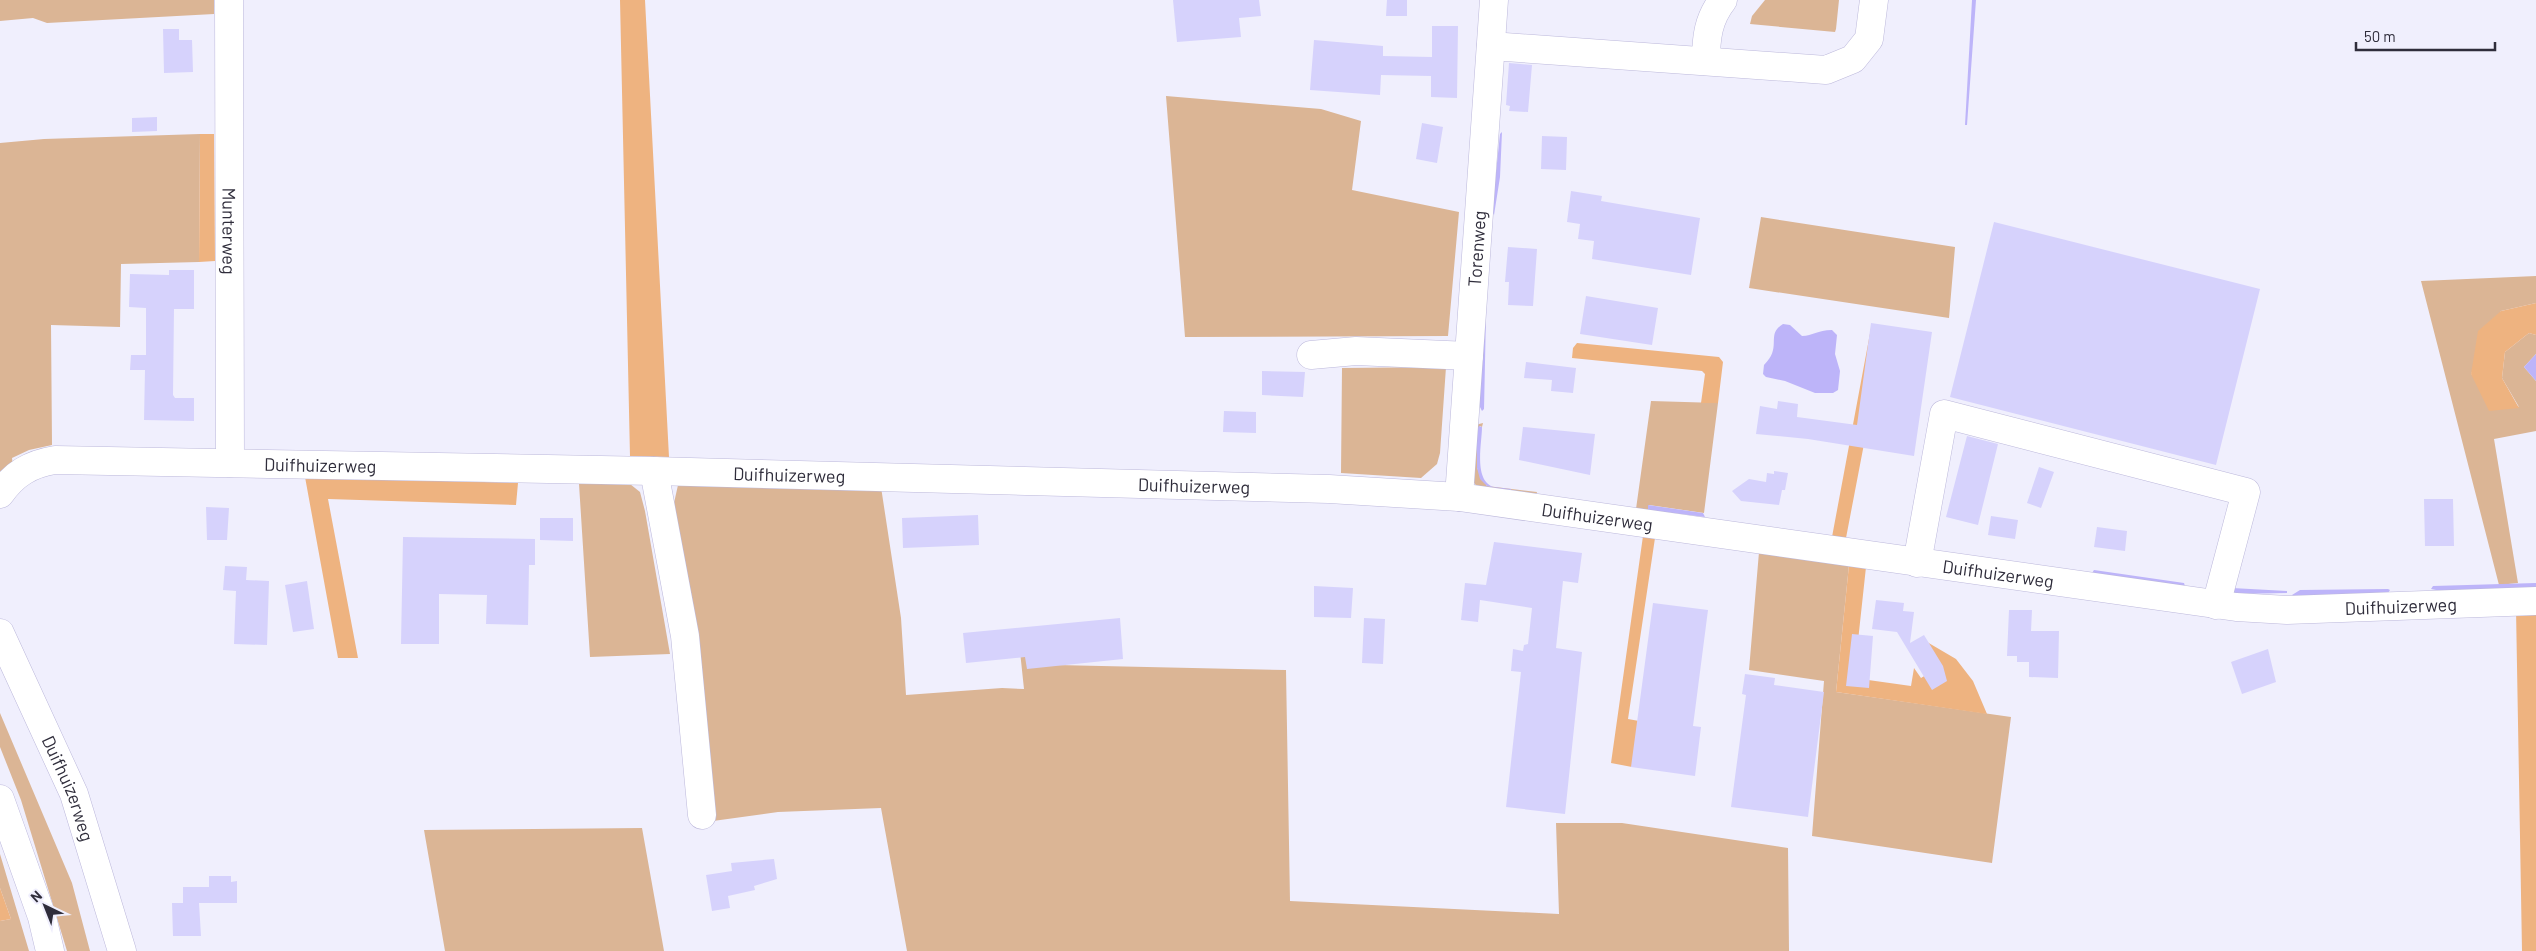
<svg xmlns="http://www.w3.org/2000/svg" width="2536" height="951" viewBox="0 0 2536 951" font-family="Barlow,sans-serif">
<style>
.green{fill:#dbb595}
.forest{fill:#eeb380}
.water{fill:#bdb4f9}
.building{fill:#d6d2fc}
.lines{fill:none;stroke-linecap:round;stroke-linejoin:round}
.minor-casing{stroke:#bcb8db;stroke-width:29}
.minor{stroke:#fff;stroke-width:28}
.labels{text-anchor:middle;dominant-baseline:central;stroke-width:5;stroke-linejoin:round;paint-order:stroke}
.street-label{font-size:18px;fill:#2f2d3b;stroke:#f0effd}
</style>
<rect width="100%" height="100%" fill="#f0effd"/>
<path class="green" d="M0,0H214V14L47,23L33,18L0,21Z
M1765,0H1839L1836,29L1835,32L1750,24L1752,16Z
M1166,96L1321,109L1361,121L1352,190L1459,212L1448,336L1185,337Z
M200,134L199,262L121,264L120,327L51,325L52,445L29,450L12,458L13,467L0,478V143L44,139Z
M1761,217L1955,247L1949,318L1749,288Z
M2536,276V303L2501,311L2471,374L2519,407L2502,378L2505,352L2529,333L2536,335V354L2524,367L2536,381V431L2494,439L2518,583L2499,585L2421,281Z
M1446,367L1440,453L1437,464L1421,478L1341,473L1342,368Z
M1651,401L1718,403L1704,513L1649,505L1648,510L1636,509Z
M1483,423L1482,427L1480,426L1477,430V468L1487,486L1537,492L1535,501L1479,489L1471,479L1475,425Z
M579,484H630L640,492L645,511L670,654L590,657Z
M678,485L881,487L901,618L906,695L1002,688L1024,689L1019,642L1056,665L1286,670L1290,901L1559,914L1556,823H1622L1788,848L1789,951H907L881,808L778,812L713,821L674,503Z
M1759,552L1849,565L1836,692L2011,717L1992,863L1812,836L1824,681L1749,670Z
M0,713L72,883L90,951H67L21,800L0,747Z
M642,828L664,951H445L424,830Z
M0,854L29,951H0V921L11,919L0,888Z"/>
<path class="forest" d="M620,0H645L669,457L630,456Z
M200,134H214L215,261L199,262Z
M2536,303V335L2529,333L2505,352L2502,378L2519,408L2489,411L2471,374L2478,331L2501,311Z
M1871,328L1886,329L1846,538L1832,537Z
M1577,343L1719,357L1723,362L1718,403H1701L1705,374L1702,371L1572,358L1573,348Z
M305,477L518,483L516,505L328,499L358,658H338Z
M1643,536L1655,538L1628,719L1639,721L1632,767L1611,763Z
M1849,565L1866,567L1854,678L1911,686L1914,668L1921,678L1941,666L1927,642L1956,659L1973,681L1987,714L1836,692Z
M2516,609H2536V951H2522Z
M0,888L11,919L0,921Z"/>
<path class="water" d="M1972,0H1976L1967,125H1965Z
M1502,132L1500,177L1494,215L1492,211L1500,134Z
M1486,315L1484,409L1482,411L1479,405Z
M1783,324L1790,325L1802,336C1813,336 1817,330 1832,330L1837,335L1835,354L1840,371L1838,390L1833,393H1815L1785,381L1766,377L1763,374L1764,365C1783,347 1765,335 1783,324Z
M2536,354V381L2524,367Z
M1479,426L1482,427C1482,443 1473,481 1494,487C1499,488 1505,488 1511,489V491L1487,486L1480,479L1477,468V430Z
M1648,505L1703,513L1705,517L1648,510Z
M2094,570L2184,583L2185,586L2092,573Z
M2536,583V588L2446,592L2431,589L2433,586Z
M2232,588L2287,591V593L2235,594L2232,592Z
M2388,589L2390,590L2388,593L2295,598L2292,595L2300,590Z"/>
<path class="building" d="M1173,0H1259L1261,16L1239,18L1241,37L1177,42Z
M1387,0H1407V16H1386Z
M1432,26H1458L1457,98L1431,97V76L1381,75L1380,95L1310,90L1314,40L1383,46V56L1432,57Z
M163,29H179V40H192L193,72L164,73Z
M1509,63L1532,65L1528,112L1509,111L1510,106L1506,105Z
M157,117V131L132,132V118Z
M1422,123L1443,127L1437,163L1416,159Z
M1542,136L1567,137L1566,170L1541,169Z
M1571,191L1602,196L1601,201L1700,218L1691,275L1592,259L1594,241L1578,239L1580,224L1567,222Z
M1994,222L2260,289L2216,465L1950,397Z
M1508,247L1537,249L1533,306L1508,305L1509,282H1505Z
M169,270H194V309H174L173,395L175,398H194V421L144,420L145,370H130L131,355H146V308L129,307L130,274L169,275Z
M1586,296L1658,308L1652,345L1580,334Z
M1871,323L1932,332L1914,456L1808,439L1756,434L1760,406L1777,409L1778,401L1798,404L1797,417L1857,425Z
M1526,362L1576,368L1573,393L1551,391L1552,380L1524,378Z
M1262,371L1305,372L1303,397L1262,395Z
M1224,411L1256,412V433L1223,432Z
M1523,427L1595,434L1590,475L1519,460Z
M1967,436L1998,444L1978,525L1946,517Z
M2039,467L2054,472L2041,508L2027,503Z
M1774,471L1788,473L1785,490H1782L1779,505L1741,501L1732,491L1749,479L1766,482L1767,473L1774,474Z
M2424,499H2453L2454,546H2425Z
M206,507L229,508L227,540H207Z
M978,515L979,545L903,548L902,518Z
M1991,516L2018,520L2015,539L1988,535Z
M540,518H573V541L540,540Z
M2097,527L2127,531L2125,551L2094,547Z
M403,537L535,539V565H529L528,625L486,624L487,595L439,594V644H401Z
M1494,542L1582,553L1578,583L1563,581L1556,648L1582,652L1565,814L1506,807L1521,672L1511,671L1513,649L1523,651L1524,645L1528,644L1532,608L1480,600L1478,622L1461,620L1465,583L1486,585Z
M225,566L247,567L246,580L269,581L267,645L234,644L236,591L223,590Z
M307,581L314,629L293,632L285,585Z
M1314,586L1353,588L1351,618L1314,617Z
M1876,600L1904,603L1903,611L1914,612L1910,643L1924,635L1943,666L1947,681L1932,690L1897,632L1872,629Z
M1653,603L1708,610L1693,726L1701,727L1695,776L1631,767Z
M2009,610H2032L2031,631H2059L2058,678L2029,677V662H2017V656H2007Z
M1120,618L1123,659L1027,669L1025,657L966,663L963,633Z
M1364,618L1385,619L1383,664L1362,663Z
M1852,634L1873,636L1869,688L1846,686Z
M2268,649L2276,682L2242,694L2231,662Z
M1745,674L1775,678L1774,685L1824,692L1808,817L1731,807L1746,695L1742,694Z
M774,859L777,879L754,886L755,890L728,896L730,908L712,911L706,875L732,871L731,863Z
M209,876H231V882L237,881V903H199L201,936H173L172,903H183V887H209Z"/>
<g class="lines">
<defs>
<g id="minor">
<path id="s1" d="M229,0L230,463"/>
<path d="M1491,46L1826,70L1853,59L1869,39L1874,0"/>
<path d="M1706,61C1706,38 1708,19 1723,0"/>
<path d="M1311,355L1356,351L1469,356"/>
<path d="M654,471L685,636L702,815"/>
<path id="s2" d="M0,494C14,474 30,464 55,460L654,471L1329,489L1459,497L2236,607L2287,610L2536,601"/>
<path id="s3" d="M1459,497L1494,0"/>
<path d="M1917,563L1944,414L2246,492L2216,605"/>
<path id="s4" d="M0,633L74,794L122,951"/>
<path d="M0,799L42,917L50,951"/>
</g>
</defs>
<use href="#minor" class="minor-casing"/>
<use href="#minor" class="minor"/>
</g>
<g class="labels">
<g class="street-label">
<text stroke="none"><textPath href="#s1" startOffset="231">Munterweg</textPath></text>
<text stroke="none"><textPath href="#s3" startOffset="249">Torenweg</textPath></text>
<text stroke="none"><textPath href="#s2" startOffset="332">Duifhuizerweg</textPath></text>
<text stroke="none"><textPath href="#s2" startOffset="801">Duifhuizerweg</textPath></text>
<text stroke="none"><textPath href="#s2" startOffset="1206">Duifhuizerweg</textPath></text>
<text stroke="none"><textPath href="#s2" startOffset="1611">Duifhuizerweg</textPath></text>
<text stroke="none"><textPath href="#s2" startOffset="2016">Duifhuizerweg</textPath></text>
<text stroke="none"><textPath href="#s2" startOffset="2421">Duifhuizerweg</textPath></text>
<text stroke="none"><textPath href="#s4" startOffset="170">Duifhuizerweg</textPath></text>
</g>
</g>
<g transform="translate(45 906) rotate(317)" stroke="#f0effd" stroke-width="4" paint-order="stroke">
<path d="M0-4L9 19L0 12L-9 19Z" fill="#2f2d3b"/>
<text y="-8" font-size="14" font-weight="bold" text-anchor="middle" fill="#2f2d3b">N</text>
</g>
<path d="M2356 42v8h139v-8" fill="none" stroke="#2f2d3b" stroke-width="2.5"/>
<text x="2364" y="42" font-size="15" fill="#2f2d3b" stroke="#f0effd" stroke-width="4" paint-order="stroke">50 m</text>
</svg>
